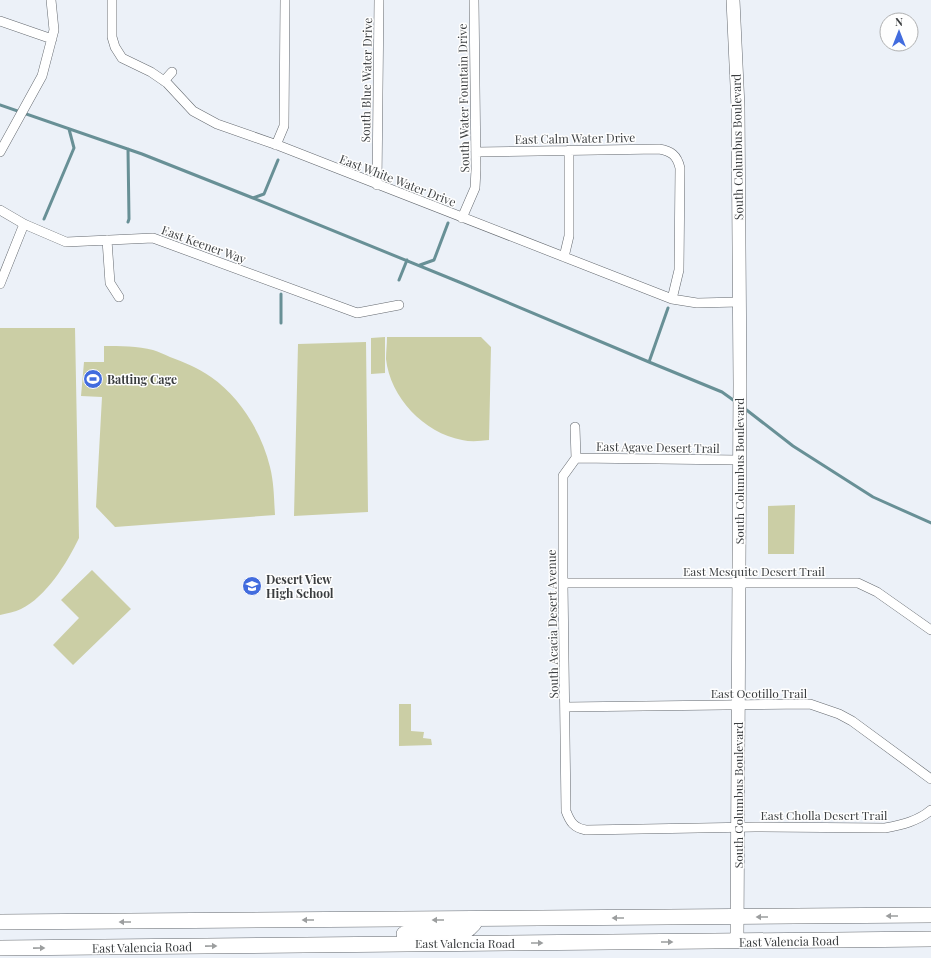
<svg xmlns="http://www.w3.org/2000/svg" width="931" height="958" viewBox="0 0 931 958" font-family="'Playfair Display',serif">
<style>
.pitch{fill:#cbcea5}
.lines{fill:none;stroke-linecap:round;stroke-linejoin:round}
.stream{stroke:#689096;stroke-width:3}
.street-casing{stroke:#64696f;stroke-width:10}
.secondary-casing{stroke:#64696f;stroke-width:14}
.primary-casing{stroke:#64696f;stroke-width:16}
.street{stroke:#fff;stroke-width:9}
.secondary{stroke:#fff;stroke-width:13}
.primary{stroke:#fff;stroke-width:15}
.oneway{fill:#9c9e9f}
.labels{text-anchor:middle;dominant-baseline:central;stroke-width:3;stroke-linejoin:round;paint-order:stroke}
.street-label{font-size:12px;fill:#3a3d3f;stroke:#fefefe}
.poi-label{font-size:12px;font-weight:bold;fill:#3a3d3f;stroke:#fefefe;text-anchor:start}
</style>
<rect width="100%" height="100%" fill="#ecf1f8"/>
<path class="pitch" d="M0,328H75L79,538C67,563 46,597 21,609C15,612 7,613 0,615Z
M385,337V373L371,374V338Z
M387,337H481L491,347L489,440C480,441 471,442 462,440C424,433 390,397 386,359C386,352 387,344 387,337Z
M366,342L368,512L294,516L298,344Z
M104,346C120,346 138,346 153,350C159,352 164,354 170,357C184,362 198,368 211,377C240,397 262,433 270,467C274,483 274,499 275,515L115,527L96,507L102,397L81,396L84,362H104Z
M795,505L794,554H768V506Z
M92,570L131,609L73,665L53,645L79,618L61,600Z
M399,704H411V731L424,732L423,738L431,739L432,745L399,746Z"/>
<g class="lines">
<path class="stream" d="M0,105L142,154L253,198L464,284L649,362L722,392L736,402
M128,149L129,219L128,222
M253,198L264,194L278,160
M44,219L74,148L69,129
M420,265L434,260L448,223
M399,280L407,260
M281,294V323
M649,362L668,308
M744,408L793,446L873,497L931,523"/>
<defs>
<path id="street" d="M112,0V37L115,47L122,58L151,72L167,83L193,111L217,124L280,146L672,299L697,303L739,302
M0,21L52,39
M164,81L172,72
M276,145L284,126L285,0
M0,152L42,76L54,30L51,0
M476,152L659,149C671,151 677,155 680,168L679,270L672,299
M377,185L379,0
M0,210L24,224L66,242L153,238L357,313L399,305
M462,218L475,188L476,169L474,0
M107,240L110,283L119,297
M564,257L569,236V150
M0,284L24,224
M575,427L576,458L563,476V583L566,811C570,822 574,828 586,830L755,827L885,828C902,825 918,821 931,810
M576,458L739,460
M563,583H858L877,592L931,630
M565,707L810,704L839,714L852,721L931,779"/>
<path id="secondary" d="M733,0L738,107L740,384L737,941"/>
<path id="primary" d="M0,922L931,915
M404,934L460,933C468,931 473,926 477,919
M0,948L931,939"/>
</defs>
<use href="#street" class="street-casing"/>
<use href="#secondary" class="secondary-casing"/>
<use href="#primary" class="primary-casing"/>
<use href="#street" class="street"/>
<use href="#secondary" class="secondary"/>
<use href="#primary" class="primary"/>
</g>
<defs><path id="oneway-solid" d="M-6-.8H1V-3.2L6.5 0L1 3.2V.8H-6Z"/></defs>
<g class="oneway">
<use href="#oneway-solid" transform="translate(892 916) rotate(180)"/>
<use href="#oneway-solid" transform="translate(762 917) rotate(180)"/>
<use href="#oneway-solid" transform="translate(618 918) rotate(180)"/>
<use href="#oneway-solid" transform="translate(308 920) rotate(180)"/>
<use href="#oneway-solid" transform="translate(438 920) rotate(180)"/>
<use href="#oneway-solid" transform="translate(125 922) rotate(180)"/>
<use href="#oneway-solid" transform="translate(667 942)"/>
<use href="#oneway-solid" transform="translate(537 943)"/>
<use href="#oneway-solid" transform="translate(211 946) rotate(-1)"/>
<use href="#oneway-solid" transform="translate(39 948) rotate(-1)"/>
</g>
<defs>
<symbol id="stadium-disc" viewBox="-11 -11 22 22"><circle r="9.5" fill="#426cde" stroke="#fefefe"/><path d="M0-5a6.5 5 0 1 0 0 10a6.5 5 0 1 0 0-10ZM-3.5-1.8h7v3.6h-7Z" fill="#fff"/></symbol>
<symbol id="school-disc" viewBox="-11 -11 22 22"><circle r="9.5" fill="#426cde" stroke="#fefefe"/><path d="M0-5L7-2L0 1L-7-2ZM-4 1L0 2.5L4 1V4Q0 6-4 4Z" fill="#fff"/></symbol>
</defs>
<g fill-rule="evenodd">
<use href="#stadium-disc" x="82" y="368" width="22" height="22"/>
<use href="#school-disc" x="241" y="575" width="22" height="22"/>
</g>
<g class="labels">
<g class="street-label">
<text transform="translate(366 80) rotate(-89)">South Blue Water Drive</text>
<text transform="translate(463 98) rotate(-91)">South Water Fountain Drive</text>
<text transform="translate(575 138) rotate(-1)">East Calm Water Drive</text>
<text transform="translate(737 147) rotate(-91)">South Columbus Boulevard</text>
<text transform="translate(398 180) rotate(21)">East White Water Drive</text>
<text transform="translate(204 244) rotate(20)">East Keener Way</text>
<text transform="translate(658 447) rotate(1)">East Agave Desert Trail</text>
<text transform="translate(739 471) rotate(-90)">South Columbus Boulevard</text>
<text x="754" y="571">East Mesquite Desert Trail</text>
<text transform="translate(552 624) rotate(-91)">South Acacia Desert Avenue</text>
<text x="759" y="693">East Ocotillo Trail</text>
<text transform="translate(738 795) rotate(-90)">South Columbus Boulevard</text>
<text x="824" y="815">East Cholla Desert Trail</text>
<text transform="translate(789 941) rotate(-1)">East Valencia Road</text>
<text x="465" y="943">East Valencia Road</text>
<text transform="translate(142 947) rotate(-1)">East Valencia Road</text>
</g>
<g class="poi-label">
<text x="107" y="379">Batting Cage</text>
<text x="266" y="579">Desert View<tspan x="266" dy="14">High School</tspan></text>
</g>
</g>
<g transform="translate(899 32)"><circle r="19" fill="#fefefe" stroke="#b0b1b2"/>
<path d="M0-3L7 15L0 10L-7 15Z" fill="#426cde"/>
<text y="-6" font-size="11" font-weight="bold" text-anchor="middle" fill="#3a3d3f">N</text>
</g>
</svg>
